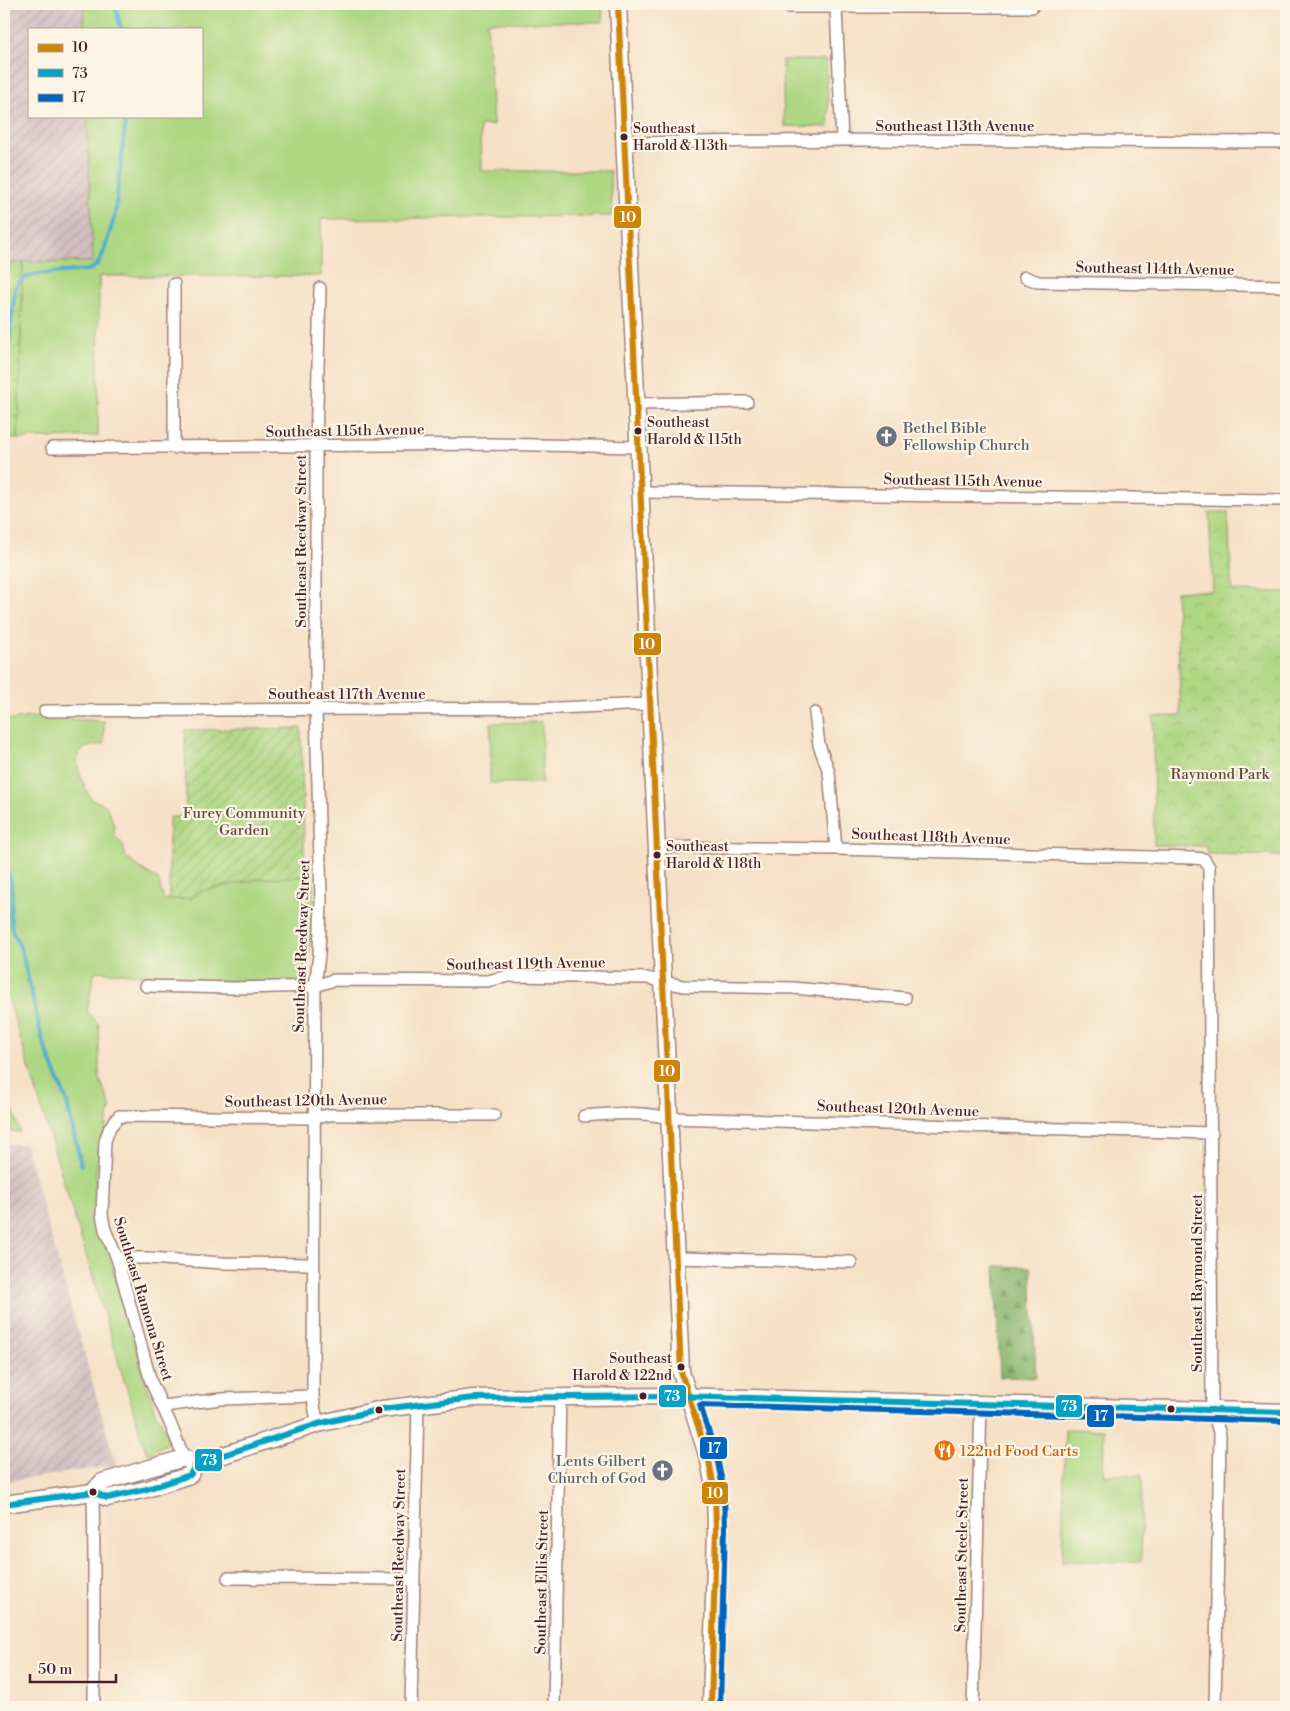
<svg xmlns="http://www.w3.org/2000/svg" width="1290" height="1711" viewBox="0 0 1290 1711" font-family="'Libre Bodoni',serif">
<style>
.industrial{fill:url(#industrial-furrows)}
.grass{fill:#add782;stroke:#7c7b56}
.forest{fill:url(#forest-firs);stroke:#6a6c4e}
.wetland{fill:url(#wetland-marsh);stroke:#7c7b56}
.park{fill:url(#park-crowns);stroke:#7c7b56}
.garden{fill:url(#garden-furrows);stroke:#7c7b56}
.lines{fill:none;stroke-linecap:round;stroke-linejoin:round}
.stream{stroke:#4baaca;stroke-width:4}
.street-casing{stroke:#a08078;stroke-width:14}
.secondary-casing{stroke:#a08078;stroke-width:19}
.street{stroke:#fff;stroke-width:11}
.secondary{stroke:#fff;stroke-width:16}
.bus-1-casing{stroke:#fcf5e5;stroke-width:10}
.bus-2-casing{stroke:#fcf5e5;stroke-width:10}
.bus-3-casing{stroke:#fcf5e5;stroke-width:10}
.bus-1{stroke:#cc840b;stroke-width:6}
.bus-2{stroke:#04a2c6;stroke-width:6}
.bus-3{stroke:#0065bd;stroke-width:6}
.bus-dot{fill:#4a1f2b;stroke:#fcf5e5;stroke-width:2}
.labels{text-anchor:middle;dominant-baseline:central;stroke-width:4.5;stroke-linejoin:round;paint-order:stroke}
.bus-label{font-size:14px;fill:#4a1f2b;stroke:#fcf5e5;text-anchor:start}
.street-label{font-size:15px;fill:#4a1f2b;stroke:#fcf5e5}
.worship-label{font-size:15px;fill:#5b616d;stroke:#fcf5e5;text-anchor:start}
.park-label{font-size:15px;fill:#634d41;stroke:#fcf5e5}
.food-label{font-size:15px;fill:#c56008;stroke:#fcf5e5;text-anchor:start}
.line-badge{stroke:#fcf5e5;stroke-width:2}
.badge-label{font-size:14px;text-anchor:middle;font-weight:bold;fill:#fff}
</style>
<defs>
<pattern id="industrial-furrows" width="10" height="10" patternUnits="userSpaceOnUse" patternTransform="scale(1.25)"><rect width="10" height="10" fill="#d2bec1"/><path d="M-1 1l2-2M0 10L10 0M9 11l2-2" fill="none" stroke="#b6a3a6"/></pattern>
<pattern id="forest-firs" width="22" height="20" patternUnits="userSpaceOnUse" patternTransform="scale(1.25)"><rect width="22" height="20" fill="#8ab870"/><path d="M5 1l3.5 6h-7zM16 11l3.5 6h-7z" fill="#73955c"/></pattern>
<pattern id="wetland-marsh" width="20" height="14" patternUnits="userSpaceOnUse" patternTransform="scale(1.25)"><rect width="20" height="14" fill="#add782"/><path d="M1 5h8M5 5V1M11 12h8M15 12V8" fill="none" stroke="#96b870"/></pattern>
<pattern id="park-crowns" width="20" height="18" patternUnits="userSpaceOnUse" patternTransform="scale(1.25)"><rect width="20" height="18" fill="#add782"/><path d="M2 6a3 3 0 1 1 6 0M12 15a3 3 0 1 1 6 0" fill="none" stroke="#96b870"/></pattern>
<pattern id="garden-furrows" width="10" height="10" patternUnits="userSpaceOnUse" patternTransform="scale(1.25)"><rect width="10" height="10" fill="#add782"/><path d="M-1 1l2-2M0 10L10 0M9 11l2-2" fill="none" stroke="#96b870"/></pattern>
</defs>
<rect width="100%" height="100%" fill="#fcf5e5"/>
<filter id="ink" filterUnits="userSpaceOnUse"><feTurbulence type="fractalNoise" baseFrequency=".02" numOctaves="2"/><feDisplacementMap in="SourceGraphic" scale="10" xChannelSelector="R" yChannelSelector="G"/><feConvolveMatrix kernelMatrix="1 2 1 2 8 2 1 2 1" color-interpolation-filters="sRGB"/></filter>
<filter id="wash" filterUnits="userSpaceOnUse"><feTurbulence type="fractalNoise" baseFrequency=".0096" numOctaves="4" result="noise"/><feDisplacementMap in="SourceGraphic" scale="20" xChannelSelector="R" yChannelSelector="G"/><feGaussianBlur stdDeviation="1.12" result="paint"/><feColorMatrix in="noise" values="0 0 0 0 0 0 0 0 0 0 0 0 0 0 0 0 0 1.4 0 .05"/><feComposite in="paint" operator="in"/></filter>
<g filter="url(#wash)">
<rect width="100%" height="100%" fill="#f6e0c6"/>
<path class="industrial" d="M4,4H83L84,29H29V116H87L93,262H23L4,266Z
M4,1144H25L113,1455L117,1465L4,1482Z"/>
<path class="grass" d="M83,4H602L603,22H487L493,125H480L481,171H610L612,216L321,219V276H99L98,436L18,439L23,262H93L87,116H201V29H84Z
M782,60H826L829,127L784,126Z
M30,717L104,721V744C98,745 90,746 85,748C67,756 86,788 91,799L106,805L114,824V835L123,845L126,858L158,880L164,900L192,898L201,891L259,879L289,876L313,878L314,917L306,975L303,980L299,982L216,981L95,971L87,1011L99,1025V1077L109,1102L110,1109L96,1171V1212L155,1412L160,1418L169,1442L149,1454L146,1452L4,985V721Z
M542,722V783H490L491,723Z
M1065,1429L1104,1430L1103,1475H1142L1141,1562L1062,1561Z"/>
<path class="forest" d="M995,1266L1031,1267L1036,1378L1000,1377Z"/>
<path class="wetland" d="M23,262L18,439H5L4,442V266Z
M4,1080L20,1132L4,1131Z"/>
<path class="park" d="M1209,512H1228L1232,591L1286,592V856L1207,854L1206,846L1154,845L1153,716H1181L1176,591H1213Z"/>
<path class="garden" d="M301,728L305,876L259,879L201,891L192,898L169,900V817H186L185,730Z"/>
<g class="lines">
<path class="stream" d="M115,4L121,29
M4,386L15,288L23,279L35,274L89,270L97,265L103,254L115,215L126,116
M4,861L11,882L12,899L10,914L12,930L21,949L43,1042L66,1099L81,1165"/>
</g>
</g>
<g filter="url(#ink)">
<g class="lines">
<defs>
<path id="street" d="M788,7H1032
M836,7L842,140
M623,143L842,140L1286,142
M1025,277L1038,282L1286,286
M636,404L747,402
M52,448L493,444L638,447
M174,448V284
M640,492L1286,500
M45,711L557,708L650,704
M815,713L819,745L829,772L836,849
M656,847L836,849L1193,858L1204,859L1209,867L1212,1410L1220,1435L1215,1707
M146,986L234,988L315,986L334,980L487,981L509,976L647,978L683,986L793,988L905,998
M584,1116C611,1113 642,1111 669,1118L1212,1133
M117,1258H148L223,1263L314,1264
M675,1258L851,1262
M163,1406L221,1399L313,1396
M318,1424L314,1406L313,1396L315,986L319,955L321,900L316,709V447L320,288
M184,1458L170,1423L151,1382L117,1258L105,1230L102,1215L105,1141L110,1127L119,1116L313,1118L329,1115H494
M93,1492L94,1558V1707
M228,1578L414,1579
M411,1707L418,1404
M554,1707L560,1396
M973,1707L981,1403"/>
<path id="secondary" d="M618,4L681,1372L709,1461L715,1492L716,1529L711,1707
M93,1492L102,1482L184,1458L196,1464
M4,1504L93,1492L107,1498L147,1489L190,1475L196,1464L318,1424L382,1409L474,1398L672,1396L1286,1412"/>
</defs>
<use href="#street" class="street-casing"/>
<use href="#secondary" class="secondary-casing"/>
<use href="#street" class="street"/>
<use href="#secondary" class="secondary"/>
<defs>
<path id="bus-1" d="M618,4L681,1372L709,1461L715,1492L716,1529L711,1707"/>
<path id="bus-2" d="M4,1504L93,1492L107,1498L147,1489L190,1475L196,1464L318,1424L382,1409L474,1398L672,1396L1286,1412"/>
<path id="bus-3" d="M720,1707L725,1529L724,1492L717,1458L700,1405L1286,1421"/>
</defs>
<use href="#bus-1" class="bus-1-casing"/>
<use href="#bus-2" class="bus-2-casing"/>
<use href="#bus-3" class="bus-3-casing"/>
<use href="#bus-1" class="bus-1"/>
<use href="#bus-2" class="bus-2"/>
<use href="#bus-3" class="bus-3"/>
</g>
</g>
<defs>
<symbol id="church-disc" viewBox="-11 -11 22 22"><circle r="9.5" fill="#6b7280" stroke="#fcf5e5"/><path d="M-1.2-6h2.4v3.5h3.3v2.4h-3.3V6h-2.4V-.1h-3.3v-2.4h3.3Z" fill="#fff"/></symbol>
<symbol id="restaurant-disc" viewBox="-11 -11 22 22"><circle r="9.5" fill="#e8710a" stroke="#fcf5e5"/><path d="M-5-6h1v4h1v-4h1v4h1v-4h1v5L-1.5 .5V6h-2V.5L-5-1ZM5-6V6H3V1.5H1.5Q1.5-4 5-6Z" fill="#fff"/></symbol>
</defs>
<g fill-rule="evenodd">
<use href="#church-disc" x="874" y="424" width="25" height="25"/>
<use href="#restaurant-disc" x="932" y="1438" width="25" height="25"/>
<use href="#church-disc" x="650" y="1458" width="25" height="25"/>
</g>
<g class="bus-dot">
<circle cx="624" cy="137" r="4.5"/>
<circle cx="638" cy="431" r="4.5"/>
<circle cx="657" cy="855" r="4.5"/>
<circle cx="681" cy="1367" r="4.5"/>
<circle cx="643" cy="1396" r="4.5"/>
<circle cx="1171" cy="1409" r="4.5"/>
<circle cx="379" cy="1410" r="4.5"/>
<circle cx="93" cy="1492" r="4.5"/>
</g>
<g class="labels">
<g class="bus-label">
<text x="633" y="129">Southeast<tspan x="633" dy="17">Harold &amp; 113th</tspan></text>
<text x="647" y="423">Southeast<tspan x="647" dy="17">Harold &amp; 115th</tspan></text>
<text x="666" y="847">Southeast<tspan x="666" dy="17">Harold &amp; 118th</tspan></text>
<text x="672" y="1359" text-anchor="end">Southeast<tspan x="672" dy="17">Harold &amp; 122nd</tspan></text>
</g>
<g class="street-label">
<text x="955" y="126">Southeast 113th Avenue</text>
<text transform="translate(1155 269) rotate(1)">Southeast 114th Avenue</text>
<text transform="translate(345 431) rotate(-1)">Southeast 115th Avenue</text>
<text transform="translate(963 481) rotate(1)">Southeast 115th Avenue</text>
<text transform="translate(301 541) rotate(-90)">Southeast Reedway Street</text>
<text x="347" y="694">Southeast 117th Avenue</text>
<text transform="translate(931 837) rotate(2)">Southeast 118th Avenue</text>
<text transform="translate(302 946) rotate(-88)">Southeast Reedway Street</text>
<text transform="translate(526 964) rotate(-1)">Southeast 119th Avenue</text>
<text transform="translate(306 1101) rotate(-1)">Southeast 120th Avenue</text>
<text transform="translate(898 1109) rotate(2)">Southeast 120th Avenue</text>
<text transform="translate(1197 1283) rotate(-90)">Southeast Raymond Street</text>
<text transform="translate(143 1299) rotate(73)">Southeast Ramona Street</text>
<text transform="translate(399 1555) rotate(-89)">Southeast Reedway Street</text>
<text transform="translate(962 1555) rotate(-89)">Southeast Steele Street</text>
<text transform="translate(542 1582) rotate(-89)">Southeast Ellis Street</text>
</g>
<g class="worship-label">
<text x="903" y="428">Bethel Bible<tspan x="903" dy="17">Fellowship Church</tspan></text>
<text x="646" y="1461" text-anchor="end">Lents Gilbert<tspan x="646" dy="17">Church of God</tspan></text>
</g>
<g class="park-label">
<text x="1220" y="774">Raymond Park</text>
<text x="244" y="813">Furey Community<tspan x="244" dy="17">Garden</tspan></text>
</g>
<g class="food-label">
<text x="960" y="1451">122nd Food Carts</text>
</g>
</g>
<g class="line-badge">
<rect x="613" y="205" width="29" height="24" rx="5" fill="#cc840b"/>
<rect x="633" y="632" width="29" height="24" rx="5" fill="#cc840b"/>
<rect x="653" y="1059" width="28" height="24" rx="5" fill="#cc840b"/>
<rect x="658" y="1384" width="29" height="24" rx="5" fill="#04a2c6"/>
<rect x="1055" y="1394" width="28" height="24" rx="5" fill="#04a2c6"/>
<rect x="1086" y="1404" width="29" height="24" rx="5" fill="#0065bd"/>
<rect x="699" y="1436" width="29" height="24" rx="5" fill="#0065bd"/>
<rect x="194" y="1448" width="29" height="24" rx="5" fill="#04a2c6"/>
<rect x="701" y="1481" width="28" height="24" rx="5" fill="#cc840b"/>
</g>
<g class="badge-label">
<text x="628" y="222">10</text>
<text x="647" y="649">10</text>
<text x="667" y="1076">10</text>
<text x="672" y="1401">73</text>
<text x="1069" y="1411">73</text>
<text x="1101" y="1421">17</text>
<text x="714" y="1453">17</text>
<text x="209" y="1465">73</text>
<text x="715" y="1498">10</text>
</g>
<rect width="1290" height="1711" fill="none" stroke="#fcf5e5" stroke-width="20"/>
<rect x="28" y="28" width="175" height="90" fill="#fcf5e5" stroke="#b59f9b"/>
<rect x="38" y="44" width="25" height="8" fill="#cc840b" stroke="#b59f9b"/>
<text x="72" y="52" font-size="15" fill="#4a1f2b">10</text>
<rect x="38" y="69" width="25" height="8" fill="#04a2c6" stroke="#b59f9b"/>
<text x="72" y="78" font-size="15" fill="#4a1f2b">73</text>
<rect x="38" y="94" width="25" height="8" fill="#0065bd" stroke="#b59f9b"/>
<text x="72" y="102" font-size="15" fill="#4a1f2b">17</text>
<path d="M30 1674v8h86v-8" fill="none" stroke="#4a1f2b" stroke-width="2.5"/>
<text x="38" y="1674" font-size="15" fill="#4a1f2b" stroke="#fcf5e5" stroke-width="4" paint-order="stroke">50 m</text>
</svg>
